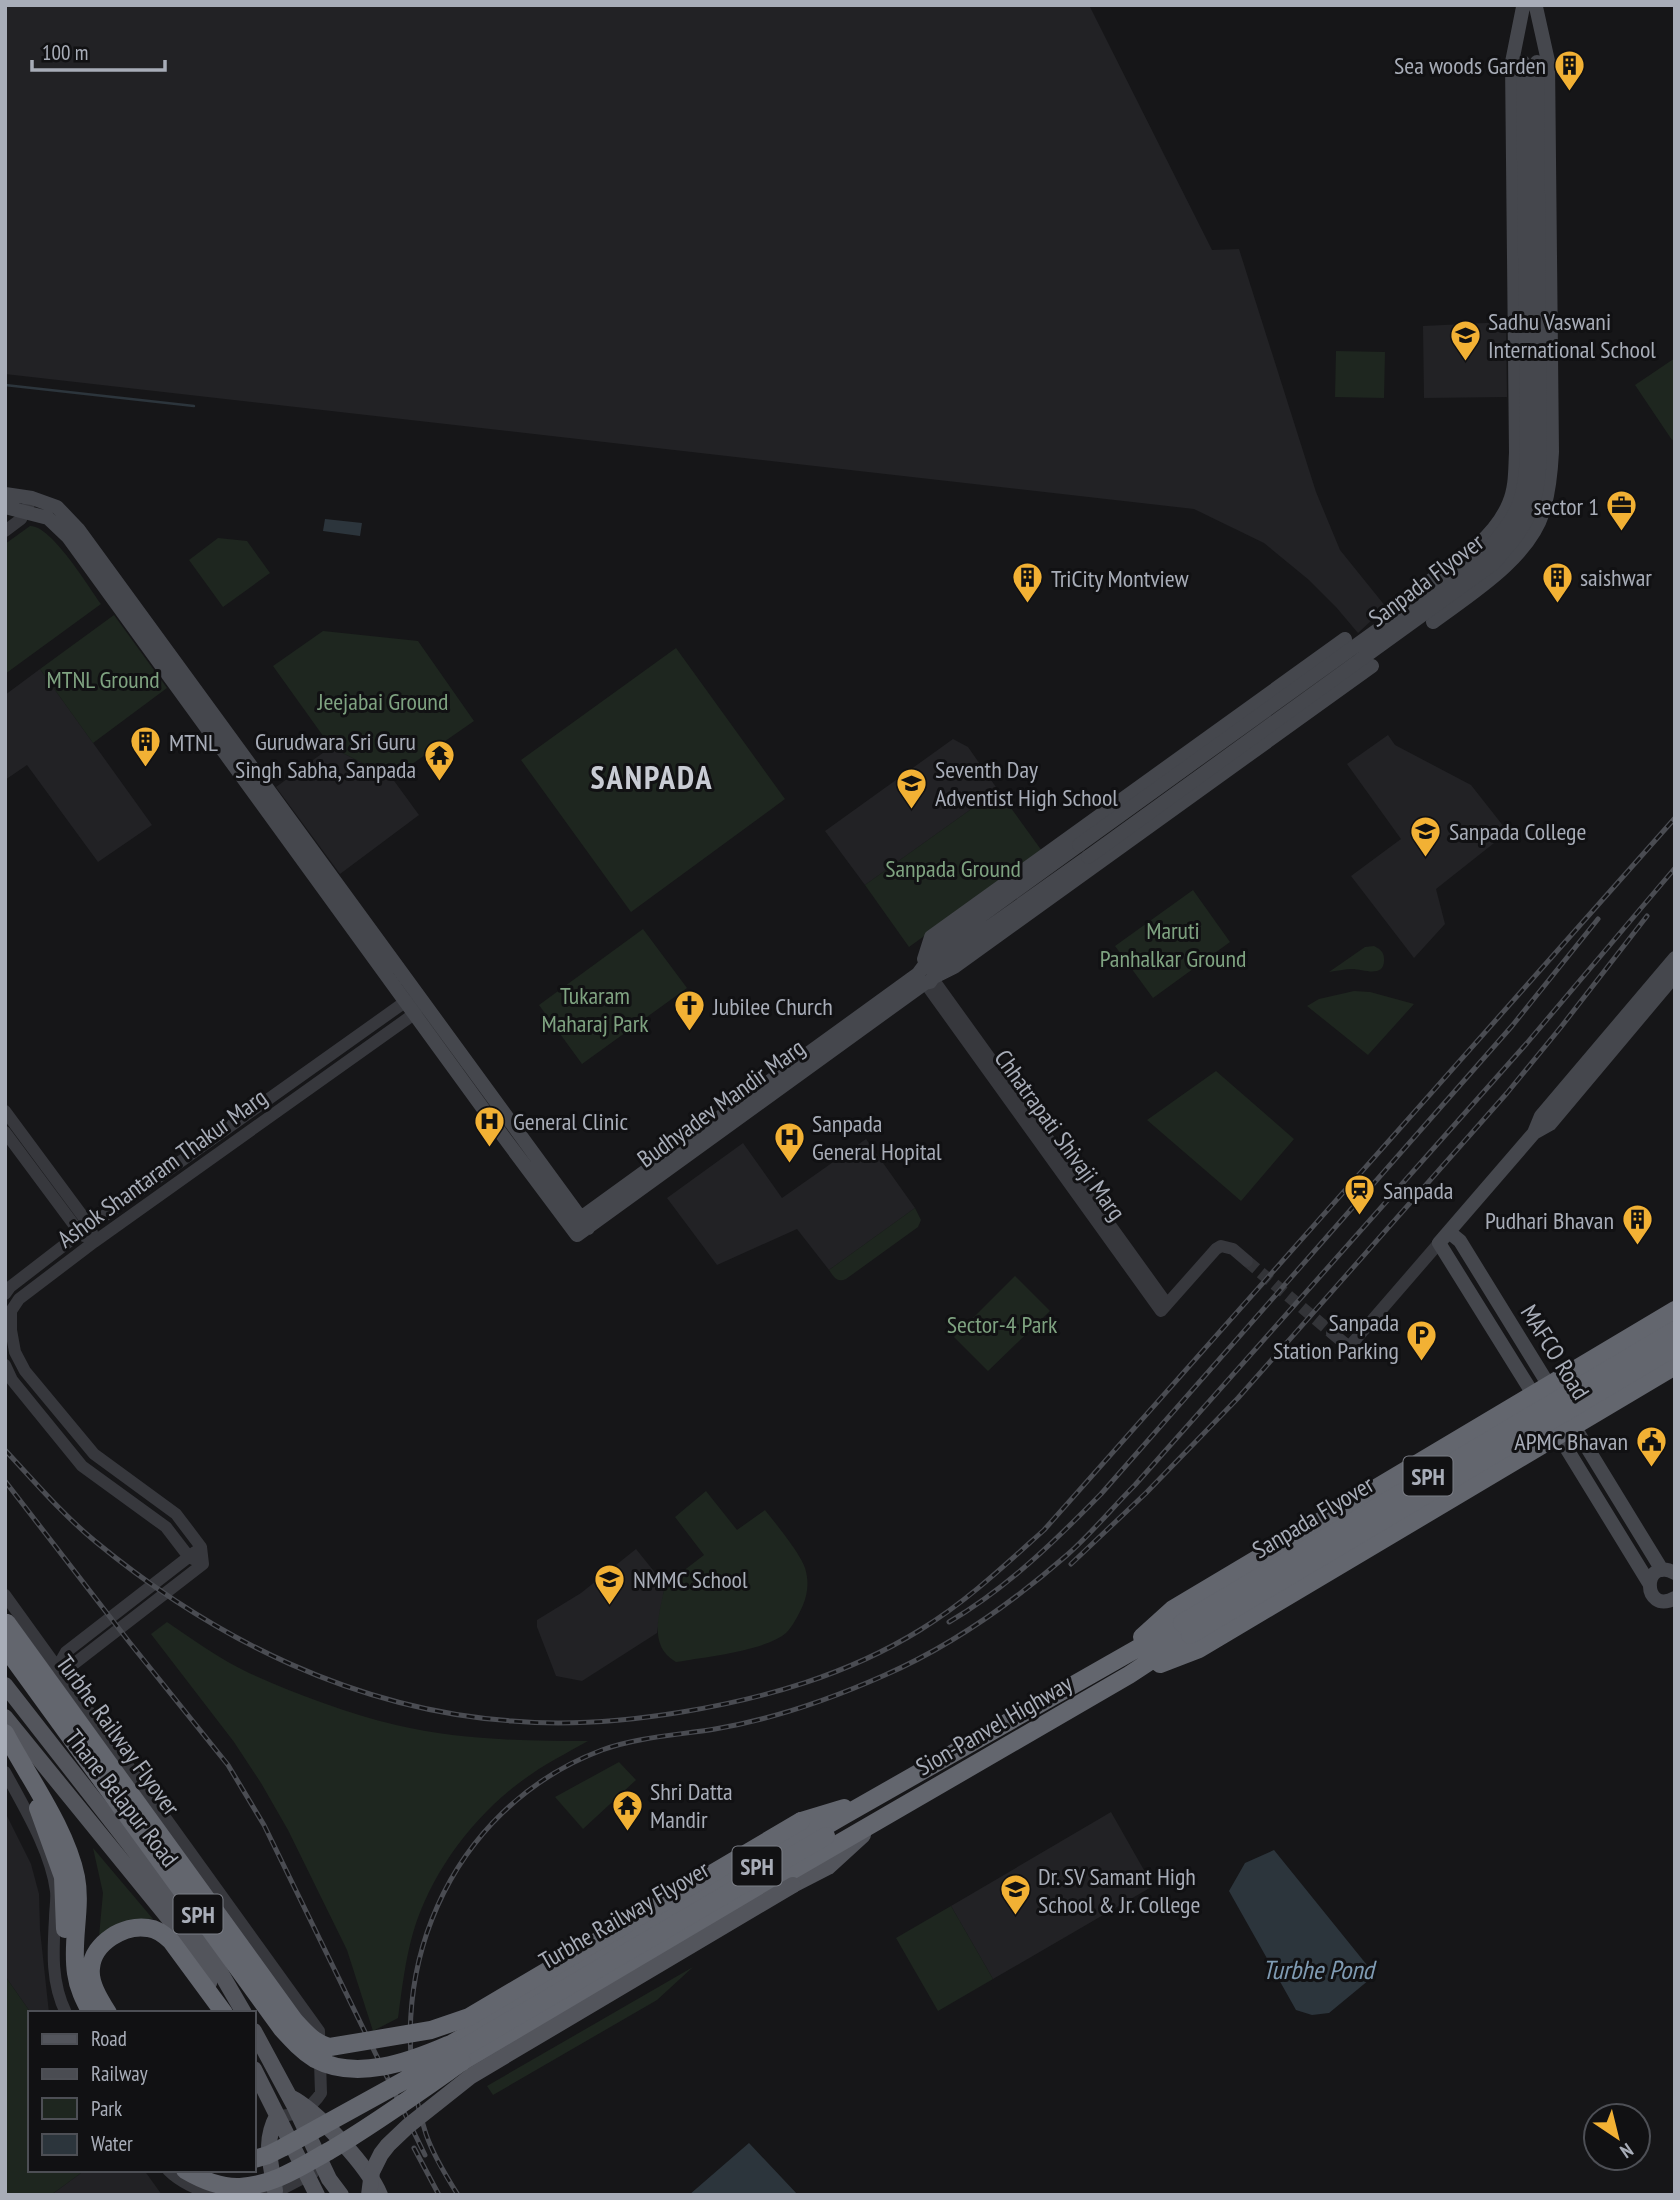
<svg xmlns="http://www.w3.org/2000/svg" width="1680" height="2200" viewBox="0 0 1680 2200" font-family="'PT Sans Narrow',sans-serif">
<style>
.built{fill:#222225}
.green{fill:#1e261f}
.water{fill:#2c353c}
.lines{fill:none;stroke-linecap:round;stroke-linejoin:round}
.stream{stroke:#2c353c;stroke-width:2.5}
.tertiary-tunnel{stroke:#333438;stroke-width:12;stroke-dasharray:12 6;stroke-linecap:butt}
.tertiary{stroke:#37383d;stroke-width:12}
.secondary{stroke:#45474d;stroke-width:14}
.primary{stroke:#53555c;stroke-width:16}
.motorway{stroke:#63666e;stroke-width:18}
.rail-casing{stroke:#4a4c52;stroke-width:5}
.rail{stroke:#111113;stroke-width:2.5;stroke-dasharray:8;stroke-linecap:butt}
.secondary-bridge{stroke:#45474d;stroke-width:14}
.primary-bridge{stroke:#53555c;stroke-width:16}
.motorway-bridge{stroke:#63666e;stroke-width:18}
.labels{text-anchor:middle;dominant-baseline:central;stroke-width:6;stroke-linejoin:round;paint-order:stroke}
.shield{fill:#111113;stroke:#7b7e86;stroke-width:2}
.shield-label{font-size:23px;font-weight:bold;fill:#a8adb8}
.poi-label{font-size:24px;fill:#a8adb8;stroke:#111113;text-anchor:start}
.street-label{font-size:24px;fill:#a8adb8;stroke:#111113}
.park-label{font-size:24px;fill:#7fa381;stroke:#111113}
.water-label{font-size:26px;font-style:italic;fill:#7f9bb3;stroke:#111113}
.district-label{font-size:32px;font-weight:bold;letter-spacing:2px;fill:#c9ccd4;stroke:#111113}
</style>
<rect width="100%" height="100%" fill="#161618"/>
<path class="built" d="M5,5H1089L1212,250L1239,249L1316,492L1340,550L1386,607L1358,633L1336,607L1309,580L1264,543L1194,509L5,374Z
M1506,322L1507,397L1424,398L1423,326Z
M40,669L152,825L98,862L27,765L5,780V695Z
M1388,735L1395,745L1471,785L1508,832L1436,889L1445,924L1414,958L1351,876L1401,839L1347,764Z
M953,739L968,747L998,790L865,885L825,831Z
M331,747L392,778L419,815L340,874L276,787Z
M866,1139L915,1208L829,1270L797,1229L717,1265L667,1198L743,1143L782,1198Z
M636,1549L665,1585L657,1633L582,1681L556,1676L537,1627V1620L581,1593Z
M5,1812L31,1864L39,1894L40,1930L49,2013H31L5,1976Z
M1111,1812L1153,1886L993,1979L951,1906Z
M85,2170H144L162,2195H51Z"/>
<path class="green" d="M1336,351L1385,352L1384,398L1335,397Z
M1675,358V439L1672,440L1635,385Z
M30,526C51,525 88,586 101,604L5,674V544Z
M218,538L247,541L270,573L223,607L189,560Z
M114,615L167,688L93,743L40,669Z
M323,631L418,641L474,721L392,778L331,747L273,666Z
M676,648L785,799L631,912L521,760Z
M998,790L1042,851L909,947L865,885Z
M1193,890L1230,942L1153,998L1115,946Z
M643,929L687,988L582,1064L539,1005Z
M1374,946C1380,949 1384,952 1384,959C1385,979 1363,969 1352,969C1345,969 1337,971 1329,972L1365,947Z
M1354,991L1370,992L1414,1004L1368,1055L1307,1006L1319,999Z
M1216,1071L1294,1139L1241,1201L1147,1120Z
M915,1208L921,1220L918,1227L846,1279C837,1283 834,1277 829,1270Z
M1015,1276L1050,1311L988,1371L954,1337Z
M706,1491L737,1530L765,1510C776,1524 800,1553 805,1568C809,1581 808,1593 803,1605C799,1614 793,1626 786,1633C765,1651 704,1657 676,1662C647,1646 660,1612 665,1585L704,1555L675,1517Z
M167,1622C193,1640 220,1659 249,1673C296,1694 346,1713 396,1725C458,1740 525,1741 588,1741C565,1754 541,1766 519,1783C471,1819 430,1875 413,1933C405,1961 402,1989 398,2018L373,2031L347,1950L288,1830L261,1783L234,1742L151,1634Z
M619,1762L636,1780L583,1829L555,1797Z
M93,1848L153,1919C131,1918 117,1922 99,1937L103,1893Z
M951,1906L993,1979L938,2011L896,1938Z
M693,1967L657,2000L493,2095L487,2086Z
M5,1976L31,2013L30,2170H85L51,2195H5Z"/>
<path class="water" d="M325,519L362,523L360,536L323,531Z
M1274,1850L1375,1975L1329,2013L1312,2015L1296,2010L1229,1891L1245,1863Z
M749,2143L798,2195H689Z"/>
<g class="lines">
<path class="stream" d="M5,385L194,406"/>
<path class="tertiary-tunnel" d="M1247,1261L1332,1333"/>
<path class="tertiary" d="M5,531L21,519L32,498
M933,979L1167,1304
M925,983L1161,1311L1216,1249L1221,1246L1233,1249L1247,1261
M5,1111L90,1226L92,1233
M5,1132L80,1233L84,1236
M5,1294L10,1287L80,1233L405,1002L413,1001
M1332,1333L1349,1347L1439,1243
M5,1365L12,1380L82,1466L166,1527L189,1557L203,1564
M203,1564L201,1547L176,1514L94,1454L25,1371L15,1352L11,1330V1311L19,1299L94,1242L414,1014L421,1000
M5,1595L319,2031L321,2093C311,2109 296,2116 277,2116
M57,1668L66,1652L195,1552
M57,1668L75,1663L203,1564
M5,1772C24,1807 51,1851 56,1891C57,1900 55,1909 55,1918C53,1951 51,1983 66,2013
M168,2170C181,2183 197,2189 214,2195
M262,2195L282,2189L313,2173"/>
<path class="secondary" d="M5,494L32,498L57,507L78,529L588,1228
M5,507L48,518L68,537L503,1136L577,1235L925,983L930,982L946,958L1088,857
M1413,593C1447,568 1493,543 1509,503C1516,487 1515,469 1516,453L1512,62L1523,7
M1433,622C1471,594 1529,558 1543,512C1549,492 1551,472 1552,452L1548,61L1536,7
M924,959L931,937L1345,639
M934,977L954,967L1372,666
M1534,1133L1541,1116L1675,958
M574,1223L918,974L938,947L1079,845
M1449,1232L1460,1241L1553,1392
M1538,1402L1439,1243L1534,1133L1550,1124L1675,975
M1569,1418L1662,1570
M1554,1428L1649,1583
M1675,1573C1641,1555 1642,1616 1675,1598"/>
<path class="primary" d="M5,1685L194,1927L244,2013
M5,1717L183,1936L209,1983
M793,1885L828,1867L863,1835
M254,2031L295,2107L329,2179L341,2195
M254,2069L317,2195
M290,2097C317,2110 369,2168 380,2195
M275,2191C271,2162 263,2142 277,2116"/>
<path class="motorway" d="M1142,1637L1173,1609L1675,1310
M1160,1664L1199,1649L1675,1366
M5,1733C28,1777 66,1828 76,1877C82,1908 71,1941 76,1973C78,1988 84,2000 91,2013
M38,1808L63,1877L65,1929
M801,1821L844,1808
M108,2013C100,2000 89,1983 91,1968C93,1943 124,1924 148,1928C157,1929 164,1934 171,1941L224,2013
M451,2044L843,1816L1182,1623
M462,2062L1129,1675L1190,1635"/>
<defs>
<path id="rail" d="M5,1450C34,1481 63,1515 96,1542C215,1640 357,1710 512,1721C568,1726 627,1721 682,1712C766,1698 847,1675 920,1630C966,1602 1004,1566 1044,1530L1675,818
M5,1481L130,1643L228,1765L264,1825L425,2155
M1071,1564L1146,1493L1238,1398L1507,1093L1561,1027L1647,916
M949,1622C1007,1588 1055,1541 1101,1494L1512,1026L1598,919
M414,2148L439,2195
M458,2195C446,2176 433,2155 426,2134C376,1980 448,1808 602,1750C638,1737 678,1735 715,1729C774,1719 831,1699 885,1675C951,1646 1012,1603 1067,1555C1091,1534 1112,1508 1135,1485L1527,1043L1675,868"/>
</defs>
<use href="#rail" class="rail-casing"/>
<use href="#rail" class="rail"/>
<path class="secondary-bridge" d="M1079,845L1486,552C1518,515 1525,502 1527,453L1523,62
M1088,857L1494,563C1530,522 1538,507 1540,453L1537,62"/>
<path class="primary-bridge" d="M369,2195L372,2172L381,2154L388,2145L408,2126L471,2076L793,1885"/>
<path class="motorway-bridge" d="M7,1623L294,2020C304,2031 315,2044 330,2047L431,2030L469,2017L801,1821
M1182,1623L1675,1330
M1190,1635L1675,1347
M5,1647L282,2029C292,2040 302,2051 315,2059C356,2081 409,2062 448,2045
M254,2159L268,2155L282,2148L456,2052L826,1836
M185,2170C202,2180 220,2188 240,2187C274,2185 300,2167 329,2151C375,2124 418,2093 462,2062"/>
</g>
<defs>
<symbol id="building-pin" viewBox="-11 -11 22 30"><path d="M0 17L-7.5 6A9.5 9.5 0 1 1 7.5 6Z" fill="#f2b134" stroke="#111113"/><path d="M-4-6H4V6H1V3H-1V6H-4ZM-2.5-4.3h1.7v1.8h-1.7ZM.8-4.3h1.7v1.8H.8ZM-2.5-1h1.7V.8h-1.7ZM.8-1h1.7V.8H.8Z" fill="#111"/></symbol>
<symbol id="school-pin" viewBox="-11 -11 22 30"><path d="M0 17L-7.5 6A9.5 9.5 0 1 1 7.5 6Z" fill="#f2b134" stroke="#111113"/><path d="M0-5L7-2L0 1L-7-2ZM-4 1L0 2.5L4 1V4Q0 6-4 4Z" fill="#111"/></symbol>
<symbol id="office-pin" viewBox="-11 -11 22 30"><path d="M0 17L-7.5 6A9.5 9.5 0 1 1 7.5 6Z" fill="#f2b134" stroke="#111113"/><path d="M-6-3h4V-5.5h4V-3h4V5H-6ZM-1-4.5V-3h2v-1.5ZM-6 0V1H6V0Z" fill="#111"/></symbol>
<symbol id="temple-pin" viewBox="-11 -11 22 30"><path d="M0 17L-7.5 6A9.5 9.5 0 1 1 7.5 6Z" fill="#f2b134" stroke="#111113"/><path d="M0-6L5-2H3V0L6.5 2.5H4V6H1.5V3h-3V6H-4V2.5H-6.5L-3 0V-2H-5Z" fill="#111"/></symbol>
<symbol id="university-pin" viewBox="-11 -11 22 30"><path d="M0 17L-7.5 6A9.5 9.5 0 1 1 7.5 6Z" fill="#f2b134" stroke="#111113"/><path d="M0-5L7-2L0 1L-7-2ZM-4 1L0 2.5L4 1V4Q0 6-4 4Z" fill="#111"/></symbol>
<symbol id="church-pin" viewBox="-11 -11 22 30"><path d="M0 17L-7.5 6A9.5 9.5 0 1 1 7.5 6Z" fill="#f2b134" stroke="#111113"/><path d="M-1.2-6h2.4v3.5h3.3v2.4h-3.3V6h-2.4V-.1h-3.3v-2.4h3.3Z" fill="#111"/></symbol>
<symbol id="hospital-pin" viewBox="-11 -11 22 30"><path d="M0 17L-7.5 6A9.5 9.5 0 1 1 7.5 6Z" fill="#f2b134" stroke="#111113"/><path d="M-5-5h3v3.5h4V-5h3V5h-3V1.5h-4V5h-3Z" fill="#111"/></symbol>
<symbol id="station-pin" viewBox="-11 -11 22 30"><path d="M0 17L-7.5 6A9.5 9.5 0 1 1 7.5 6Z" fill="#f2b134" stroke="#111113"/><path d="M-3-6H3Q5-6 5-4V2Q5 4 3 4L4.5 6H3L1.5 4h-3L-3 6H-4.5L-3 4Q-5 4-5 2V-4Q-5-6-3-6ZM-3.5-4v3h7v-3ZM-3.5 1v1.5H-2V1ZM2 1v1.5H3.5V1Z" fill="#111"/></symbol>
<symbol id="parking-pin" viewBox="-11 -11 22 30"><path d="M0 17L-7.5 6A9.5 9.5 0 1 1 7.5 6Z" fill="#f2b134" stroke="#111113"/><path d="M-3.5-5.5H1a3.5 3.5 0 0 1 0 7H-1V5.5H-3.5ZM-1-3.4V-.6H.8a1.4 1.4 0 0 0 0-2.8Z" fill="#111"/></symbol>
<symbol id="civic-pin" viewBox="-11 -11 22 30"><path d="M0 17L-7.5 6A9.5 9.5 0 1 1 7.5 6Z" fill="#f2b134" stroke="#111113"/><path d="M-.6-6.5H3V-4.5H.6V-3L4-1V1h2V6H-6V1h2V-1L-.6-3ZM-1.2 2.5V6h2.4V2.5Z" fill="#111"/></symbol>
</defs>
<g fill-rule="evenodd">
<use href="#building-pin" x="1552" y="48" width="35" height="47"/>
<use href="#school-pin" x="1448" y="318" width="35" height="47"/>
<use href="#office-pin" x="1604" y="488" width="35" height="47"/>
<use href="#building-pin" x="1540" y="560" width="35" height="47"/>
<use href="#building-pin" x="1010" y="560" width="35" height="47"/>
<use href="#building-pin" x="128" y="724" width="35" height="47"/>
<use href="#temple-pin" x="422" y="738" width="35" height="47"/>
<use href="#school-pin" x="894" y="766" width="35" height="47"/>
<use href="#university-pin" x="1408" y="814" width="35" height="47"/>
<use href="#church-pin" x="672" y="988" width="35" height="47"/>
<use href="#hospital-pin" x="472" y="1104" width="35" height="47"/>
<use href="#hospital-pin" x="772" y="1120" width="35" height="47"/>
<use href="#station-pin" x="1342" y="1172" width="35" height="47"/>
<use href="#building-pin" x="1620" y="1202" width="35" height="47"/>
<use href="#parking-pin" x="1404" y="1318" width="35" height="47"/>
<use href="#civic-pin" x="1634" y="1424" width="35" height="47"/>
<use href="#school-pin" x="592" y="1562" width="35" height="47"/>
<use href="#temple-pin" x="610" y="1788" width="35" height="47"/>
<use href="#school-pin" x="998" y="1872" width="35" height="47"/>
</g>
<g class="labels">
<g class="shield">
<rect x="1403.5" y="1456.5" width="49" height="39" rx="5"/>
<rect x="732.5" y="1846.5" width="49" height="39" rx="5"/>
<rect x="173.5" y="1894.5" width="49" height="39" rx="5"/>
</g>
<g class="shield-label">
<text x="1428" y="1476">SPH</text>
<text x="757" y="1866">SPH</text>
<text x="198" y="1914">SPH</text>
</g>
<g class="poi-label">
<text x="1546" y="65" text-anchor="end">Sea woods Garden</text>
<text x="1488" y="321">Sadhu Vaswani<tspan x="1488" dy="28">International School</tspan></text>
<text x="1599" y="506" text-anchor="end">sector 1</text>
<text x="1580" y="577">saishwar</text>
<text x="1051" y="578">TriCity Montview</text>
<text x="416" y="741" text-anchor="end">Gurudwara Sri Guru<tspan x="416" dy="28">Singh Sabha, Sanpada</tspan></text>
<text x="169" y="742">MTNL</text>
<text x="935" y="769">Seventh Day<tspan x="935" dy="28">Adventist High School</tspan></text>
<text x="1449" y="831">Sanpada College</text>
<text x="713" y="1006">Jubilee Church</text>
<text x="513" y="1121">General Clinic</text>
<text x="812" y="1123">Sanpada<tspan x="812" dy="28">General Hopital</tspan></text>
<text x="1383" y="1190">Sanpada</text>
<text x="1614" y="1220" text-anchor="end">Pudhari Bhavan</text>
<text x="1399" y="1322" text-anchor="end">Sanpada<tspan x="1399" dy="28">Station Parking</tspan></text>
<text x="1628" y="1441" text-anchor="end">APMC Bhavan</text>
<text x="633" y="1579">NMMC School</text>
<text x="650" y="1791">Shri Datta<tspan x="650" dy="28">Mandir</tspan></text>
<text x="1038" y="1876">Dr. SV Samant High<tspan x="1038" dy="28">School &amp; Jr. College</tspan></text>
</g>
<g class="street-label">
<text transform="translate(1426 580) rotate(-37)">Sanpada Flyover</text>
<text transform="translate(721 1103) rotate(-36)">Budhyadev Mandir Marg</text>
<text transform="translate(1060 1135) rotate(54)">Chhatrapati Shivaji Marg</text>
<text transform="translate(162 1168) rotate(-36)">Ashok Shantaram Thakur Marg</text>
<text transform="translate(1555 1352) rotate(58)">MAFCO Road</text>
<text transform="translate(1313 1517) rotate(-31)">Sanpada Flyover</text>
<text transform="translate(994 1725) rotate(-30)">Sion-Panvel Highway</text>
<text transform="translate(118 1735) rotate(54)">Turbhe Railway Flyover</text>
<text transform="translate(122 1798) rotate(52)">Thane Belapur Road</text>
<text transform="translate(624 1915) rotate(-30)">Turbhe Railway Flyover</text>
</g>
<g class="park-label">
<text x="103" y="679">MTNL Ground</text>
<text x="383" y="701">Jeejabai Ground</text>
<text x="953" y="868">Sanpada Ground</text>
<text x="1173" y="930">Maruti<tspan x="1173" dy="28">Panhalkar Ground</tspan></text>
<text x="595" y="995">Tukaram<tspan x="595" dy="28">Maharaj Park</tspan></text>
<text x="1002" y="1324">Sector-4 Park</text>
</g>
<g class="water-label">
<text x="1318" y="1969">Turbhe Pond</text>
</g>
<g class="district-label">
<text x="652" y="777">SANPADA</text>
</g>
</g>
<rect width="1680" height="2200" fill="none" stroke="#a8adb8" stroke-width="14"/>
<rect x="28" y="2011" width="228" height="161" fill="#111113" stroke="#4d4f55" stroke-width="2"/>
<rect x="42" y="2034" width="35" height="10" fill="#53555c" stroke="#4d4f55" stroke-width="2"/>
<text x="91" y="2046" font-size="21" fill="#a8adb8">Road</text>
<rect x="42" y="2069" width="35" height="10" fill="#4a4c52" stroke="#4d4f55" stroke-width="2"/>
<text x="91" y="2081" font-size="21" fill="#a8adb8">Railway</text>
<rect x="42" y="2098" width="35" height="21" fill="#1e261f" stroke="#4d4f55" stroke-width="2"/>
<text x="91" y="2116" font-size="21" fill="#a8adb8">Park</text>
<rect x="42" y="2134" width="35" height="21" fill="#2c353c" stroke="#4d4f55" stroke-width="2"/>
<text x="91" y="2151" font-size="21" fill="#a8adb8">Water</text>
<g transform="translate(1617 2137) rotate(145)"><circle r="33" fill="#111113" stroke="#4d4f55" stroke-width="2"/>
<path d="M0-5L12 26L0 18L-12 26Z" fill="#f2b134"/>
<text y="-10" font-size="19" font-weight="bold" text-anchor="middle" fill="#a8adb8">N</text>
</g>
<path d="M32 60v10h133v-10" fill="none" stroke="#a8adb8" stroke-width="3.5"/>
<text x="42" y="60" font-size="21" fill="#a8adb8" stroke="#111113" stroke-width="5" paint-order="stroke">100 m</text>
</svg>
